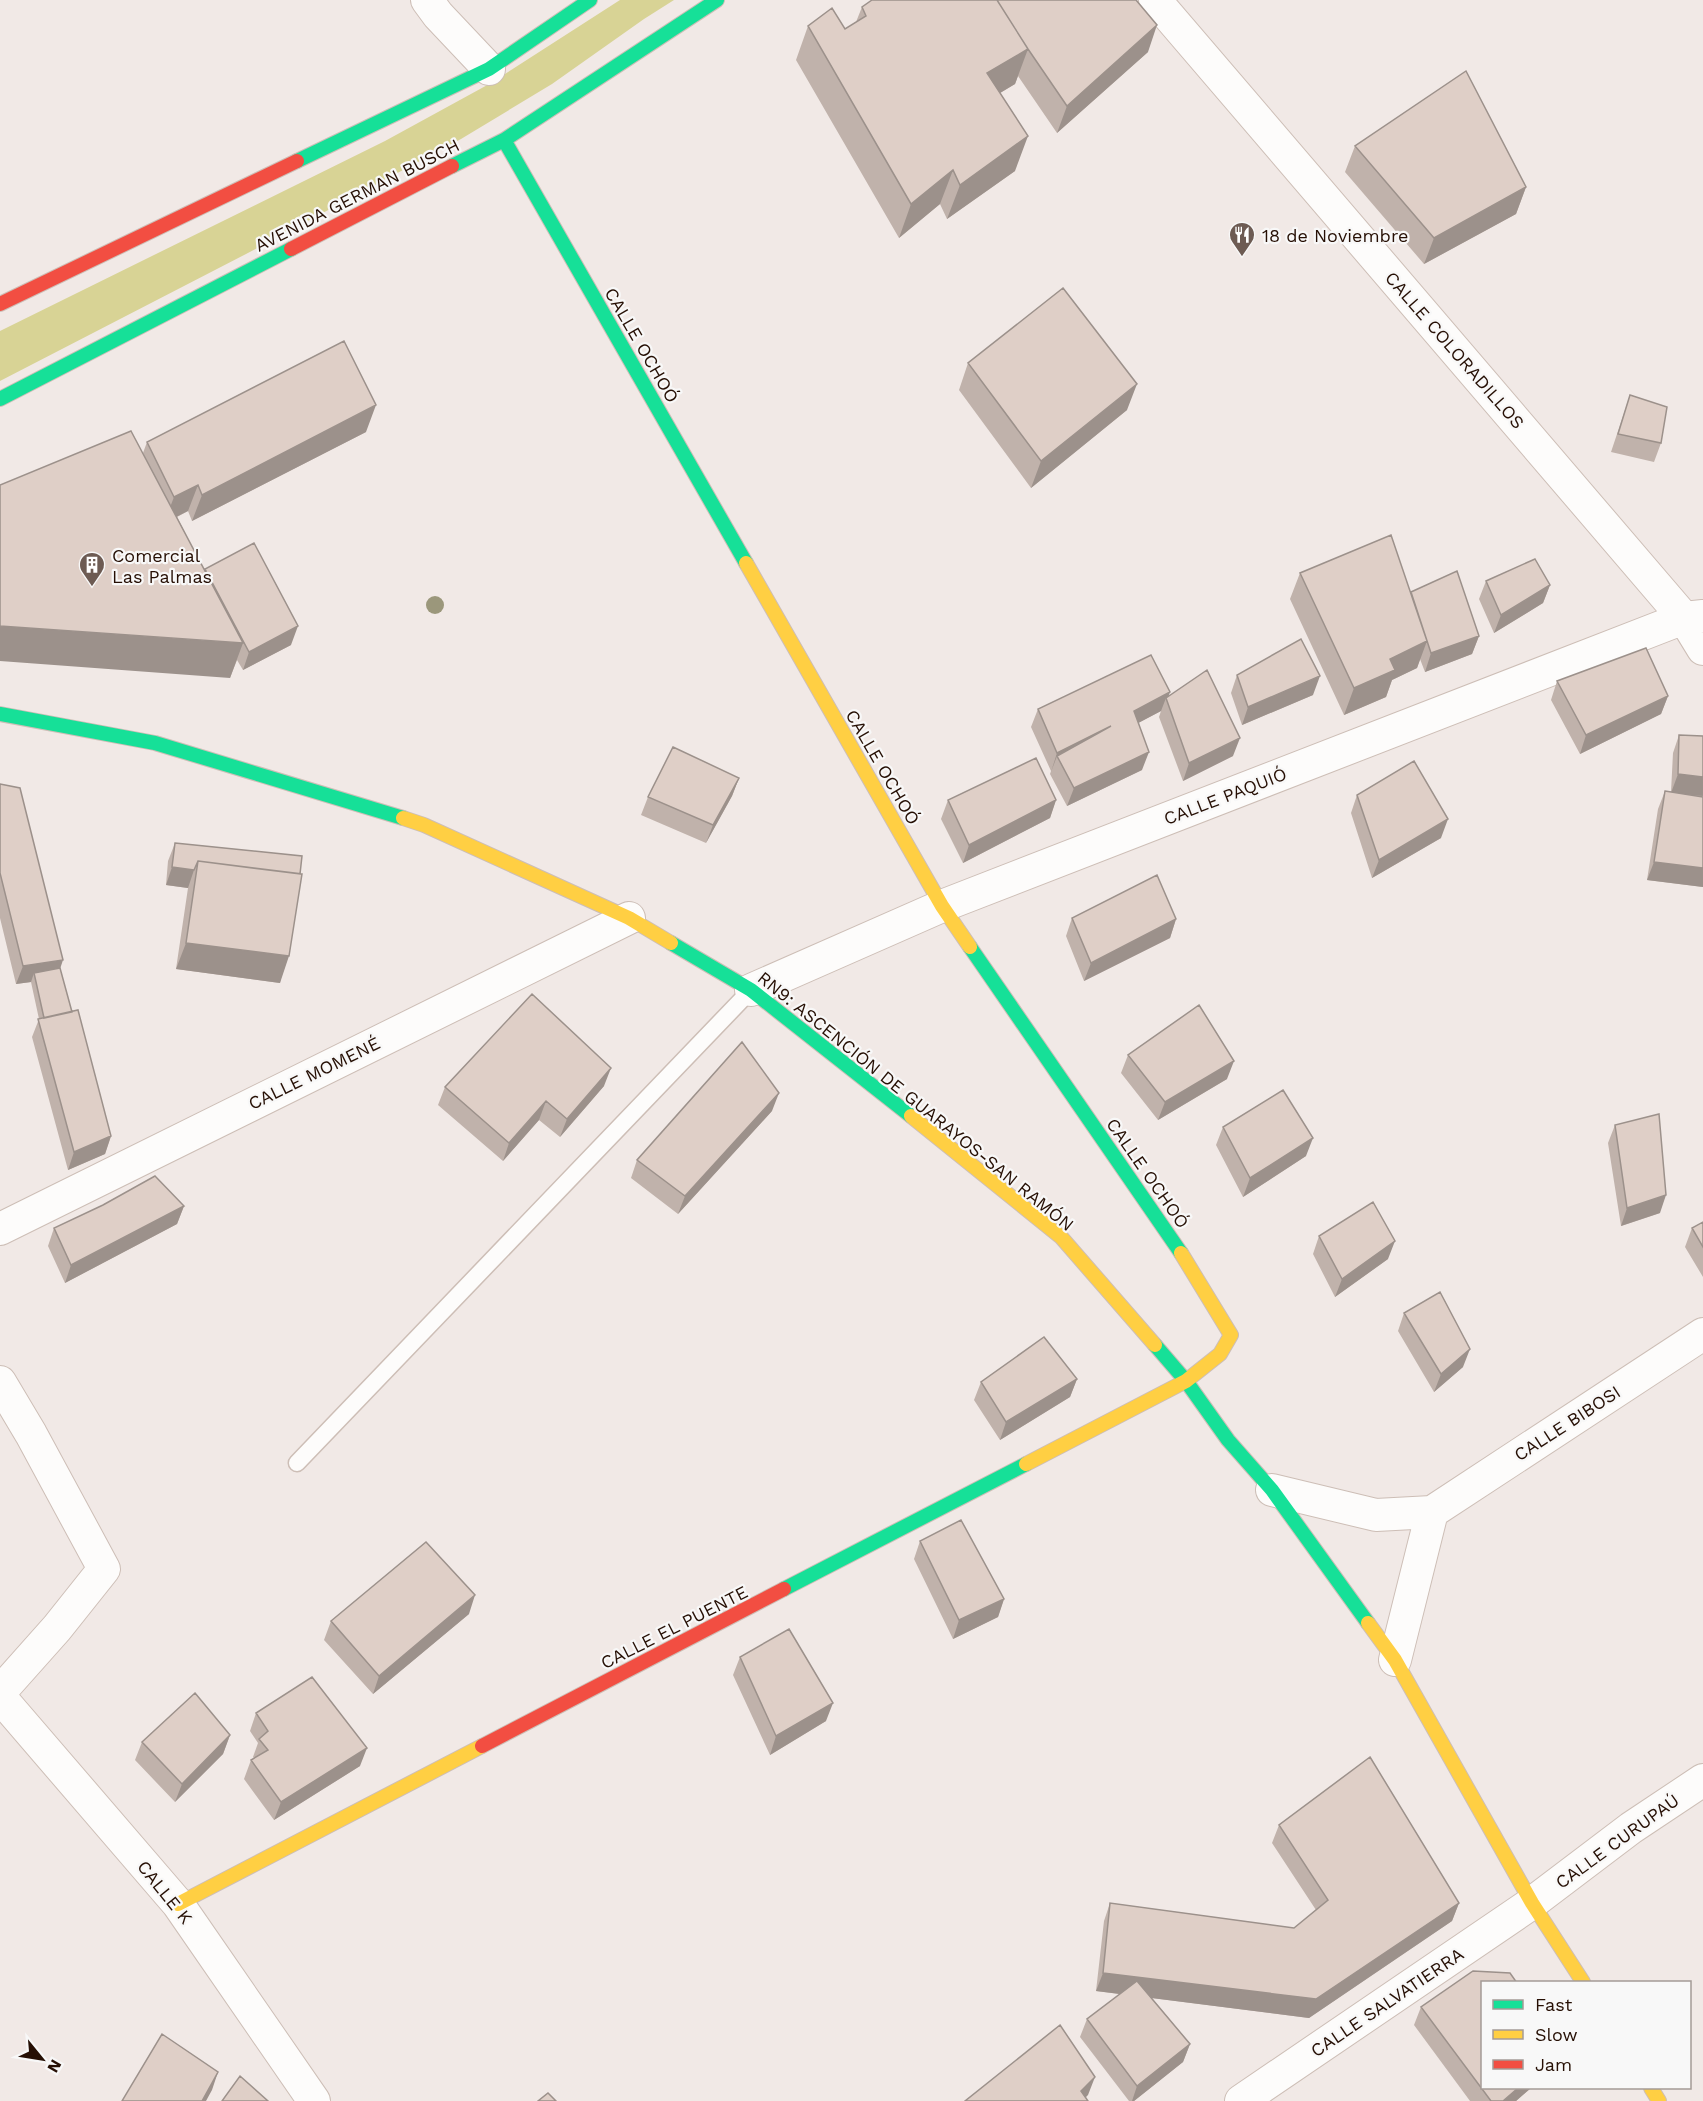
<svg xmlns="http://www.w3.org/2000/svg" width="1703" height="2101" viewBox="0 0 1703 2101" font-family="'Work Sans',sans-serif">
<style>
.green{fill:#d8d395}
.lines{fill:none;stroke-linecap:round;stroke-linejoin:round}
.lane-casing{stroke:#cdbeb6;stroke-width:19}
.street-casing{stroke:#cdbeb6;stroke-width:34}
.fast-casing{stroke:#cdbeb6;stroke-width:16}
.slow-casing{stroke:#cdbeb6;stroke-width:16}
.jam-casing{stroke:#cdbeb6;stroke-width:16}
.lane{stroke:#fdfcfb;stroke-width:16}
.street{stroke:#fdfcfb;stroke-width:32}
.fast{stroke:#16e098;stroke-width:14}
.slow{stroke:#ffcf43;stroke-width:14}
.jam{stroke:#f24e42;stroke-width:14}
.tree{fill:#9b977b}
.wall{fill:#c0b2ab}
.shaded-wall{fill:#9c918b}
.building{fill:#dfcfc7;stroke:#9c918b;stroke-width:1.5}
.labels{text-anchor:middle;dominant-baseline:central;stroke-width:4.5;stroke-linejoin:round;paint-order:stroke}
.street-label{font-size:18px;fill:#260f04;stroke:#f8f8f8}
.poi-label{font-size:18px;fill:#260f04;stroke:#f8f8f8;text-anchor:start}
</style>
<rect width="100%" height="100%" fill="#f1e9e6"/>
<path class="green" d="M620,0H674L644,19L552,84L461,139L246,254L0,381V331L385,141L491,83Z"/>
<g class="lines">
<defs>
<path id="lane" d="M297,1463L751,990"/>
<path id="street" d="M427,0L438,15L489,69
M1155,0L1684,618L1703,649
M751,990L942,906L1684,618L1703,616
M0,1229L629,918
M0,1382L31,1434L104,1569L57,1628L0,1692
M1272,1490L1376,1515L1432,1512L1703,1334
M1395,1660L1432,1512
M0,1697L178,1904L314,2101
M1241,2101L1532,1903L1631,1828L1703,1780"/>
<path id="fast" d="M504,140L746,563
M297,161L489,69L590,0
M452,166L504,140L717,0
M0,399L291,249
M0,714L155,743L403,818
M671,943L751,990L911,1116
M970,947L1181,1253
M1155,1345L1186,1381L1228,1440L1272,1490L1368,1623
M784,1589L1026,1464"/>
<path id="slow" d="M746,563L942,906L970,947
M403,818L424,825L629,918L671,943
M911,1116L1061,1237L1155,1345
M1026,1464L1186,1381L1220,1354L1231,1335L1181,1253
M1368,1623L1395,1660L1532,1903L1583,1982
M178,1904L482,1746
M1651,2088L1659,2101"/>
<path id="jam" d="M291,249L452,166
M0,304L297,161
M482,1746L784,1589"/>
</defs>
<use href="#lane" class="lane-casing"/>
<use href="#street" class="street-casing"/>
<use href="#fast" class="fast-casing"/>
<use href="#slow" class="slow-casing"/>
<use href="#jam" class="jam-casing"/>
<use href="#lane" class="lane"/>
<use href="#street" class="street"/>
<use href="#fast" class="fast"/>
<use href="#slow" class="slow"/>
<use href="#jam" class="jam"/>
</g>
<circle class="tree" cx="435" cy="605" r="9"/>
<path class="wall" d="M862,7L1148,52L1057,133L1018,76L1015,84L1000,93L1015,171L947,219L940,204L899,238L796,60L808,26L845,29L856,22Z
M1355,146L1526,187L1516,214L1424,264L1345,172Z
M968,363L1127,410L1031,488L959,390Z
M1630,395L1661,443L1654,462L1611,452Z
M366,432L192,521L188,511L177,517L204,570L291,645L243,670L237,660L230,678L143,453L147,442Z
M1300,573L1411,593L1479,636L1472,654L1425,672L1420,659L1417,668L1392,680L1386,697L1344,715L1290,599Z
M1486,581L1550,585L1543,603L1494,633L1479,599Z
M1237,675L1313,695L1242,725L1231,693Z
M1557,681L1668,696L1661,714L1580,754L1551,700Z
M1168,697L1233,756L1183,781L1159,717L1161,711L1138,723L1142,770L1067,806L1050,774L1051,771L1031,727L1038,709Z
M1679,735L1703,797V887L1647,880L1658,809L1665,791L1671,792L1673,753Z
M739,778L732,796L706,843L641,815L648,797Z
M0,784L60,968L72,1012L111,1136L105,1154L68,1170L32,1037L39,1019L31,982L16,984L0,918Z
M1357,795L1441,838L1372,878L1351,813Z
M948,800H1056L1050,818L963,863L941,819Z
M175,843L302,856L280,983L176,969L188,888L166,885L168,861Z
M1072,918L1176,919L1170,938L1084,981L1066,936Z
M1128,1055L1227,1079L1158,1120L1121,1073Z
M604,1086L560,1137L539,1120L503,1161L438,1105L445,1087Z
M772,1111L678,1214L631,1178L637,1160Z
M1615,1125L1660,1213L1621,1226L1608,1143Z
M1223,1127L1306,1156L1243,1197L1216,1145Z
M184,1206L177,1224L65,1283L48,1246L54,1228Z
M1703,1222V1277L1685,1247L1692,1228Z
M1319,1236L1388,1259L1335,1297L1313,1254Z
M1404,1313L1463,1367L1434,1392L1398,1331Z
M1077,1379L1070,1397L1000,1440L974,1400L981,1382Z
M920,1541L1004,1599L998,1617L953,1639L914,1559Z
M469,1614L373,1694L324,1640L331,1621Z
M740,1657L826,1721L770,1755L733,1675Z
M256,1713L360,1766L274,1820L244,1779L251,1760L254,1758L253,1757L258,1743L250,1731Z
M230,1735L223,1754L175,1802L135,1760L142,1742Z
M1279,1825L1459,1903L1452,1921L1309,2018L1152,1998L1190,2044L1183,2062L1134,2101H1129L1080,2037L1087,2019L1120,1994L1096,1991L1104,1921L1110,1903L1294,1928L1316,1910L1272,1843Z
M1421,2007L1482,2088H1531L1516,2101H1470L1414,2025Z"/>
<path class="shaded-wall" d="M1157,25L1148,52L1057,133L1067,106Z
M1028,49L1015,84L975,108L987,73Z
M1028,136L1015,171L947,219L960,185Z
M953,170L940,204L899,238L911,204Z
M1526,187L1516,214L1424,264L1434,238Z
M1137,384L1127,410L1031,488L1041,461Z
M376,405L366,432L192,521L202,495Z
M198,485L188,511L164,523L174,497Z
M1550,585L1543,603L1494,633L1501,615Z
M0,626L243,643L230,678L0,661Z
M298,626L291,645L243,670L249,652Z
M1479,636L1472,654L1425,672L1431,653Z
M1427,641L1417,668L1392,680L1386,697L1344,715L1354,688L1390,659Z
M1320,676L1313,695L1242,725L1248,707Z
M1170,692L1167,701L1166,698L1161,711L1127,729L1134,711Z
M1668,696L1661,714L1580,754L1586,735Z
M1111,726L1057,756L1051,772L1057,753Z
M1240,738L1233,756L1183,781L1189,763Z
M1149,752L1142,770L1067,806L1074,788Z
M1678,774L1703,777V796L1671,793Z
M739,778L732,796L706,843L713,825Z
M1056,800L1050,818L963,863L969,845Z
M1448,819L1441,838L1372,878L1379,860Z
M1654,862L1703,868V887L1647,880Z
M172,867L194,870L188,888L166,885Z
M1176,919L1170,938L1084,981L1091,963Z
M186,943L289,956L280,983L176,969Z
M63,960L57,978L34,973L31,982L16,984L23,966Z
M1234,1061L1227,1079L1158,1120L1165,1102Z
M611,1068L604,1086L560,1137L567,1119Z
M779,1093L772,1111L678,1214L685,1196Z
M546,1101L539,1120L503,1161L509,1143Z
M111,1136L105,1154L68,1170L74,1152Z
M1313,1138L1306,1156L1243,1197L1250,1178Z
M1666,1195L1660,1213L1621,1226L1627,1208Z
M184,1206L177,1224L65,1283L71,1265Z
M1395,1241L1388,1259L1335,1297L1342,1279Z
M1470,1349L1463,1367L1434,1392L1441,1374Z
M1077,1379L1070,1397L1000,1440L1006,1422Z
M475,1595L469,1614L373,1694L379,1676Z
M1004,1599L998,1617L953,1639L959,1620Z
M833,1703L826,1721L770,1755L776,1736Z
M230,1735L223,1754L175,1802L182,1784Z
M367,1748L360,1766L274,1820L281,1802Z
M1459,1903L1452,1921L1309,2018L1096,1991L1103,1973Z
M1190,2044L1183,2062L1134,2101H1132L1137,2086Z
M218,2072L212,2090L206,2101H202Z
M1095,2077L1088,2095L1082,2101L1081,2091Z
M1518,2088H1531L1516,2101H1503Z"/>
<path class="building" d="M872,0H997L1028,49L987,73L1028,136L960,185L953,170L911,204L808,26L832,8L845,29L866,16L862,7Z
M997,0H1136L1157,25L1067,106L1028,49Z
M1466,71L1526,187L1434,238L1355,146Z
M1063,288L1137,384L1041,461L968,363Z
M344,341L376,405L202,495L198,485L174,497L147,442Z
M1630,395L1667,407L1661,443L1618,434Z
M131,431L243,643L0,626V485Z
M1391,535L1427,641L1390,659L1395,670L1354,688L1300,573Z
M254,543L298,626L249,652L205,569Z
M1535,559L1550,585L1501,615L1486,581Z
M1457,571L1479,636L1431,653L1411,592Z
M1301,639L1320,676L1248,707L1237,675Z
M1646,648L1668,696L1586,735L1557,681Z
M1151,655L1170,692L1134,711L1149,752L1074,788L1057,756L1111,726L1057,753L1038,709Z
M1207,670L1240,738L1189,763L1166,698Z
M1679,735L1703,736V777L1678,774Z
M673,747L739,778L713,825L648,797Z
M1036,758L1056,800L969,845L948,800Z
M1414,761L1448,819L1379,860L1357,795Z
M0,784L20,788L63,960L23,966L0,873Z
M1665,791L1703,797V868L1654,862Z
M175,843L302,856L300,874L198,861L194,870L172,867Z
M198,861L302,874L289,956L186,943Z
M1157,875L1176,919L1091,963L1072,918Z
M60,968L72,1012L44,1018L34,973Z
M532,994L611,1068L567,1119L546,1101L509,1143L445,1087Z
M1199,1005L1234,1061L1165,1102L1128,1055Z
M78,1010L111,1136L74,1152L38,1019Z
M742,1042L779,1093L685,1196L637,1160Z
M1283,1090L1313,1138L1250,1178L1223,1127Z
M1659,1114L1666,1195L1627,1208L1615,1125Z
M155,1176L184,1206L71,1265L54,1228L103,1205Z
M1373,1202L1395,1241L1342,1279L1319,1236Z
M1703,1222V1247L1692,1228Z
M1440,1292L1470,1349L1441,1374L1404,1313Z
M1044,1337L1077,1379L1006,1422L981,1382Z
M961,1520L1004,1599L959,1620L920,1541Z
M426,1542L475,1595L379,1676L331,1621Z
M789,1629L833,1703L776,1736L740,1657Z
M312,1677L367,1748L281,1802L251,1760L268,1750L259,1739L268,1731L256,1713Z
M195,1693L230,1735L182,1784L142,1742Z
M1370,1757L1459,1903L1316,1999L1103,1973L1110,1903L1294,1928L1328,1900L1279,1825Z
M1473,1971L1510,1973L1517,1983H1482V2088H1518L1503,2101H1491L1421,2007Z
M1137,1981L1190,2044L1137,2086L1087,2019Z
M1060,2025L1095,2077L1081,2091L1088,2101H965Z
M162,2034L218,2072L202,2101H122Z
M240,2076L268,2101H222Z
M548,2093L556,2101H538Z"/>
<defs>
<symbol id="restaurant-pin" viewBox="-11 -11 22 30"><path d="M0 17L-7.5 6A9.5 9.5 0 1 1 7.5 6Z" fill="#6d5b53" stroke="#f8f8f8"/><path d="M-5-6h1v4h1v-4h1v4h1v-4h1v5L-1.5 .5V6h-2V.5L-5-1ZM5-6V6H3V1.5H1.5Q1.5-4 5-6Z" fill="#fff"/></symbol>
<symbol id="building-pin" viewBox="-11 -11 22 30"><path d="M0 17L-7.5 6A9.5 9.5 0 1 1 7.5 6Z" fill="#6d5b53" stroke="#f8f8f8"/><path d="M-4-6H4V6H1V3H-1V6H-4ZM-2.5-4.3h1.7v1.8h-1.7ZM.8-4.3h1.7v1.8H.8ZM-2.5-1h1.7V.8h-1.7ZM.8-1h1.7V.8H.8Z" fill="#fff"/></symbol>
</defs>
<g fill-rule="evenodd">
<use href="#restaurant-pin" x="1227" y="220" width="30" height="40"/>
<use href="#building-pin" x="77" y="550" width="30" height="40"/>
</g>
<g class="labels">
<g class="street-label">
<text transform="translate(357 195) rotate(-27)">AVENIDA GERMAN BUSCH</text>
<text transform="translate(642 345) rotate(60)">CALLE OCHOÓ</text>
<text transform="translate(1455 350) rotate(49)">CALLE COLORADILLOS</text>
<text transform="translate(883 767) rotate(60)">CALLE OCHOÓ</text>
<text transform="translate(1225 796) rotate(-21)">CALLE PAQUIÓ</text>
<text transform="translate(314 1073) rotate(-26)">CALLE MOMENÉ</text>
<text transform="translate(916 1101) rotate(39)">RN9: ASCENCIÓN DE GUARAYOS-SAN RAMÓN</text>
<text transform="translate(1148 1173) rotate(55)">CALLE OCHOÓ</text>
<text transform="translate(1567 1423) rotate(-33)">CALLE BIBOSI</text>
<text transform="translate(674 1627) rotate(-27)">CALLE EL PUENTE</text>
<text transform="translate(1617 1841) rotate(-36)">CALLE CURUPAÚ</text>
<text transform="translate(165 1892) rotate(51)">CALLE K</text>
<text transform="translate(1387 2002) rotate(-34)">CALLE SALVATIERRA</text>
</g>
<g class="poi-label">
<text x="1262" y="235">18 de Noviembre</text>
<text x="112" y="555">Comercial<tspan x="112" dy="21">Las Palmas</tspan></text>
</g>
</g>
<rect x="1481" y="1981" width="210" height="108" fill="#f8f8f8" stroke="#a49b96" stroke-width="1.5"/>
<rect x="1493" y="2000" width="30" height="9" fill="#16e098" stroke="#a49b96" stroke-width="1.5"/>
<text x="1535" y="2011" font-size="18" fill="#260f04">Fast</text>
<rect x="1493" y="2030" width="30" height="9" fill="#ffcf43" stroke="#a49b96" stroke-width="1.5"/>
<text x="1535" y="2041" font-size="18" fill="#260f04">Slow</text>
<rect x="1493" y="2060" width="30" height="9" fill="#f24e42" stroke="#a49b96" stroke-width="1.5"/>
<text x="1535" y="2071" font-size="18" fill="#260f04">Jam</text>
<g transform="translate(42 2059) rotate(120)" stroke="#f8f8f8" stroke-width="4.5" paint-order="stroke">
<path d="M0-4.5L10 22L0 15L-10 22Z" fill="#260f04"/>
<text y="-9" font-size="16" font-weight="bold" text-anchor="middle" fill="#260f04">N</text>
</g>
</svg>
